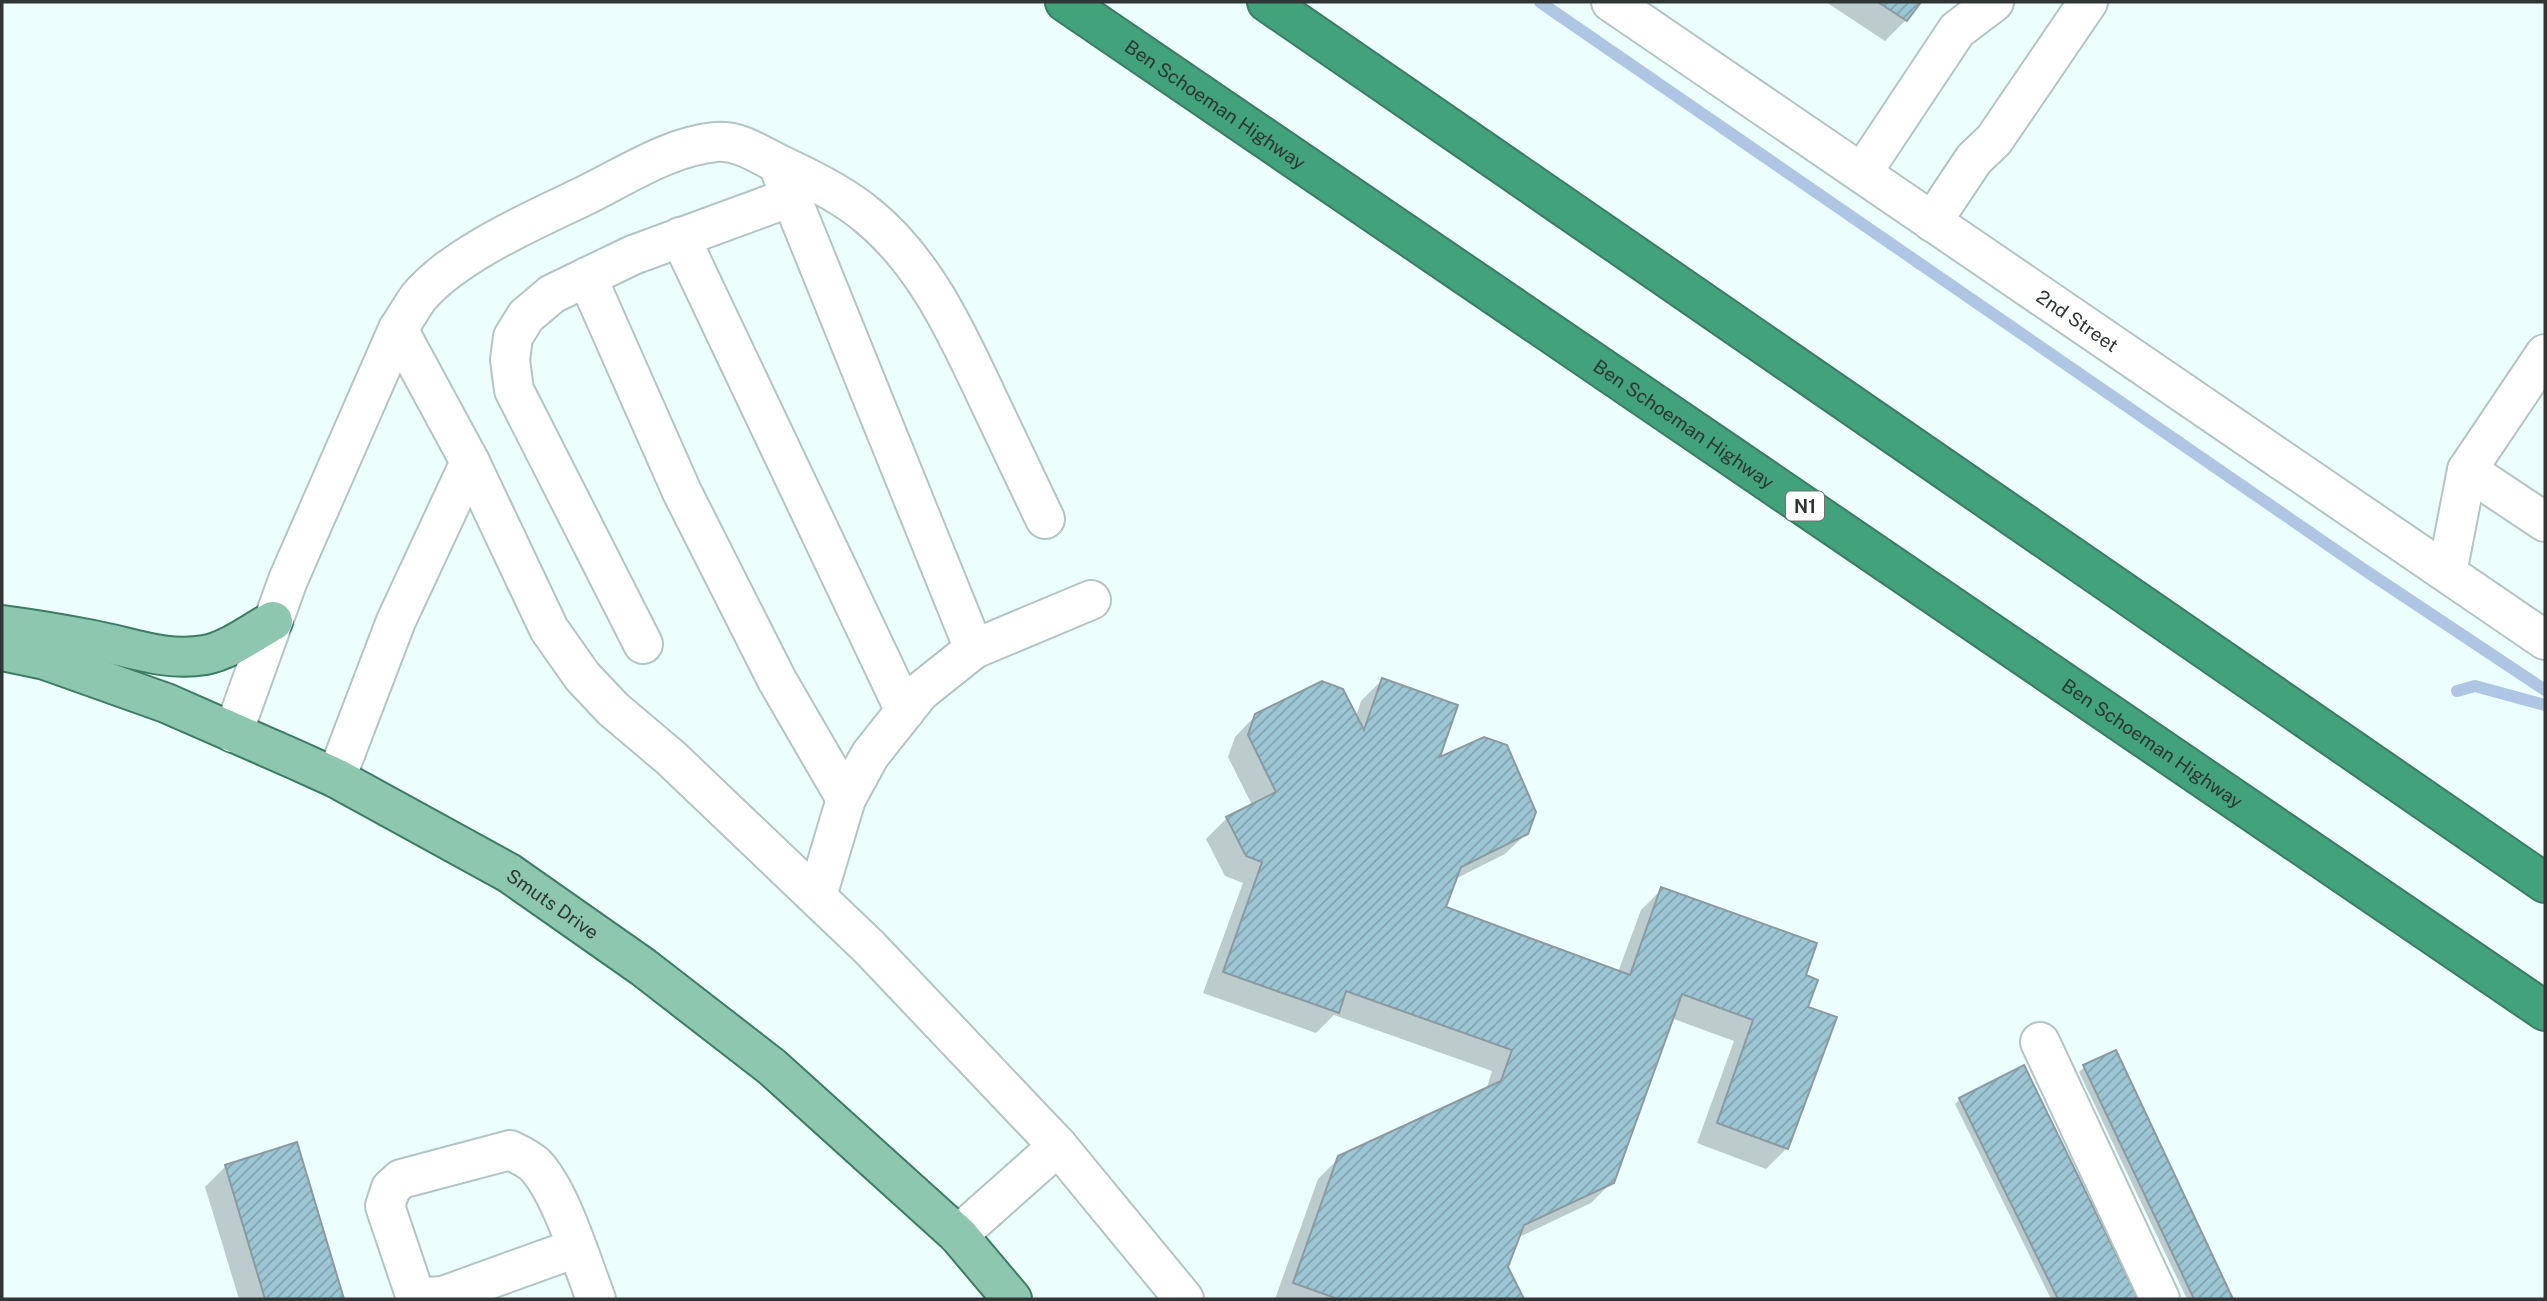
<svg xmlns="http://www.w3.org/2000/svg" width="2547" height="1301" viewBox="0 0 2547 1301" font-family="'Public Sans',sans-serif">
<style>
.shadow{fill:#0003}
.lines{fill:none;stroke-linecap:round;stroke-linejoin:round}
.stream{stroke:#aec6e3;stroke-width:12}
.building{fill:url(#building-hatch);stroke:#8b9aa1;stroke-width:2}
.minor-casing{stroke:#b3c4c4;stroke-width:42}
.major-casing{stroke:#3b7c62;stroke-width:42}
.highway-casing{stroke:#3b7c62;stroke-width:42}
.minor{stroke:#fff;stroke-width:38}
.major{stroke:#8dc7b0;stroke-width:38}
.highway{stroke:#41a27b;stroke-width:38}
.labels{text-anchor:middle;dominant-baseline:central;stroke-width:6;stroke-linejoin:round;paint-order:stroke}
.shield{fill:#fff;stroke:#6d7272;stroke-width:2}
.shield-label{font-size:18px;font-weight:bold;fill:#2f3635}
.street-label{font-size:19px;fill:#2f3635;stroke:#fff}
</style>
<defs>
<pattern id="building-hatch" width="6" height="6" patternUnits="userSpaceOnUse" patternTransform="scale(1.75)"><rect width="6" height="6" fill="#9dc6d5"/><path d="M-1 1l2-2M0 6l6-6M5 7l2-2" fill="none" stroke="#80a2ae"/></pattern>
</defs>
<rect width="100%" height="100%" fill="#ecfefe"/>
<path class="shadow" d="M1826,2H1919L1906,20L1885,41Z
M1382,680L1437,761L1527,833L1505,854L1455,879L1444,909L1618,972L1641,910L1662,889L1803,976L1806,1008L1787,1148L1766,1169L1697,1143L1734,1041L1671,1018L1612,1182L1591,1203L1517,1238L1506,1267L1522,1299H1275L1318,1179L1340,1157L1486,1090L1492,1071L1334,1015L1316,1033L1203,993L1243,883L1225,876L1206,839L1227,818L1252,805L1228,757L1235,737L1256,715L1356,717L1361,701Z
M2115,1052L2231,1299H2187L2079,1072L2084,1067Z
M2023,1068L2136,1299H2051L1955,1104L1960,1099Z
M296,1145L342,1299H239L205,1187L226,1166Z"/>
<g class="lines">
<path class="stream" d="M1540,2L2363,569L2545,690
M2457,691L2475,686L2545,705"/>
</g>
<path class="building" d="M1878,2H1921L1907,21Z
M1382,678L1458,705L1440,757L1484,737L1507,745L1536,812L1528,834L1461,867L1446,907L1630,975L1661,887L1817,943L1806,975L1818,980L1808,1007L1837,1017L1788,1149L1717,1123L1753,1020L1682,994L1614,1183L1524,1225L1508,1267L1524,1299H1338L1293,1283L1338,1156L1501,1081L1512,1050L1346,991L1339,1013L1223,972L1262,862L1246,856L1226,817L1276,792L1248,735L1255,714L1322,681L1343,689L1364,730Z
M2116,1050L2233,1299H2194L2083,1065Z
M2024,1065L2138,1299H2058L1959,1098Z
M297,1142L344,1299H265L225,1165Z"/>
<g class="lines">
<defs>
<g id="minor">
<path id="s1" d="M1611,2L2545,640"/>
<path d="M781,172L974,649"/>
<path d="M1862,173L1957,30L1994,2"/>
<path d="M1932,222L1974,159L1994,140L2088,2"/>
<path d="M680,237L905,711"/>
<path d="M587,277L682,492L777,680L846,799"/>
<path d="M398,329L470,462L549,629L582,676L613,709L671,758L869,947L1058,1146L1184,1299"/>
<path d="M2467,470L2545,522"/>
<path d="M2447,573L2467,470L2545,354"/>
<path d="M643,644L514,390L510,360L513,337L526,316L552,294L633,255L791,197"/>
<path d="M233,733L288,580L398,329C405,319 411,308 418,298C453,255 534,220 584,196C625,176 670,146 716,142C742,140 762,157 785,167C813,180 843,195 867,215C925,262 957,333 988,399C1007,439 1026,479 1045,519"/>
<path d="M336,778L396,621L470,462"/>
<path d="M817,896L846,799L870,755L920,692L974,649L1091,600"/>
<path d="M2040,1042L2160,1299"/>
<path d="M958,1235L1058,1146"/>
<path d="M576,1248L443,1296L426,1297L414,1292L385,1206L391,1188L401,1179L510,1150C518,1154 527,1158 534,1164C560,1189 582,1263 596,1299"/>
</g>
<g id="major">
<path d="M2,625C32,629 63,634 93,640C130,647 166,662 205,655C230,650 251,633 273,621"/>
<path id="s2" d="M2,651L45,660L166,703L294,759L336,778L509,873L643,967L772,1067L958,1235L1012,1299"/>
</g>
<g id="highway">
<path id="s3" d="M1065,2L2545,1011"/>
<path d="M1267,2L2545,883"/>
</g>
</defs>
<use href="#minor" class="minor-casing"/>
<use href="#major" class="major-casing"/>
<use href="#highway" class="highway-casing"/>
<use href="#minor" class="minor"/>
<use href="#major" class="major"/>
<use href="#highway" class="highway"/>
</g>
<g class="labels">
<rect class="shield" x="1786" y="491.5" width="38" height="29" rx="5"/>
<g class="shield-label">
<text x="1805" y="506">N1</text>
</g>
<g class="street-label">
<text stroke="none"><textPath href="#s3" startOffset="182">Ben Schoeman Highway</textPath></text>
<text stroke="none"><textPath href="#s1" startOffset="565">2nd Street</textPath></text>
<text stroke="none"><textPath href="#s3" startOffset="749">Ben Schoeman Highway</textPath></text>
<text stroke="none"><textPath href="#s3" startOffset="1316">Ben Schoeman Highway</textPath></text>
<text stroke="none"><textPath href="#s2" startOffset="609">Smuts Drive</textPath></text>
</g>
</g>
<rect width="2547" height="1301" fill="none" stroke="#2f3635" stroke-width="7"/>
</svg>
